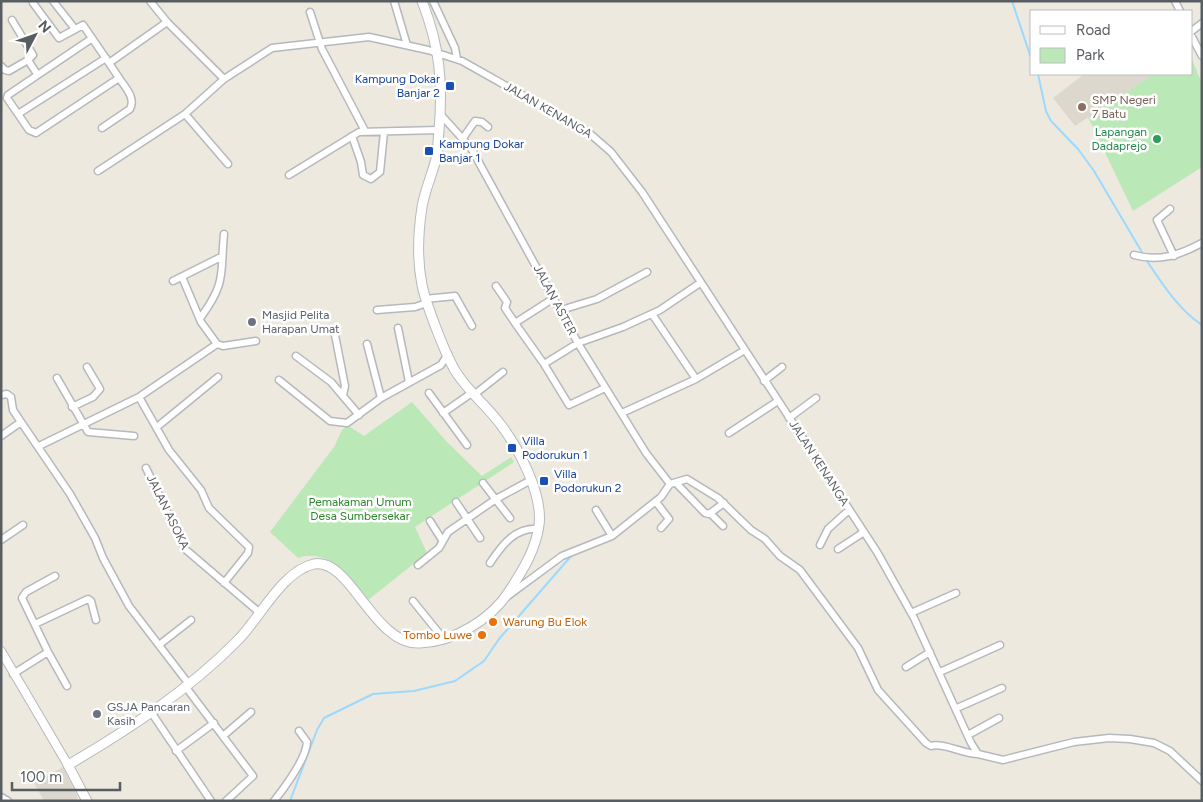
<svg xmlns="http://www.w3.org/2000/svg" width="1203" height="802" viewBox="0 0 1203 802" font-family="Figtree,sans-serif">
<style>
.education{fill:#dcd8cd}
.green{fill:#bae8b7}
.lines{fill:none;stroke-linecap:round;stroke-linejoin:round}
.stream{stroke:#9cd9ff;stroke-width:2}
.minor-casing{stroke:#b5b8bd;stroke-width:9}
.tertiary-casing{stroke:#b5b8bd;stroke-width:10}
.secondary-casing{stroke:#b5bac0;stroke-width:11}
.minor{stroke:#fff;stroke-width:6}
.tertiary{stroke:#fff;stroke-width:8}
.secondary{stroke:#fff;stroke-width:9}
.transit-dot{fill:#1a4fb4;stroke:#fff;stroke-width:2}
.education-dot{fill:#8d6e63;stroke:#fff;stroke-width:2}
.leisure-dot{fill:#2e9e5b;stroke:#fff;stroke-width:2}
.worship-dot{fill:#6b7280;stroke:#fff;stroke-width:2}
.food-dot{fill:#e8710a;stroke:#fff;stroke-width:2}
.labels{text-anchor:middle;dominant-baseline:central;stroke-width:5;stroke-linejoin:round;paint-order:stroke}
.transit-label{font-size:12px;fill:#164399;stroke:#fff;text-anchor:start}
.education-label{font-size:12px;fill:#785e54;stroke:#fff;text-anchor:start}
.street-label{font-size:12px;fill:#585d62;stroke:#fff}
.leisure-label{font-size:12px;fill:#27864d;stroke:#fff;text-anchor:end}
.worship-label{font-size:12px;fill:#5b616d;stroke:#fff;text-anchor:start}
.park-label{font-size:12px;fill:#2c862c;stroke:#fff}
.food-label{font-size:12px;fill:#c56008;stroke:#fff;text-anchor:start}
</style>
<rect width="100%" height="100%" fill="#ede9de"/>
<path class="education" d="M1084,74H1154L1075,126L1053,98Z
M63,767L77,795L78,801H44L34,783Z"/>
<path class="green" d="M1192,60L1202,83V167L1133,211L1088,117L1154,74H1192Z
M412,402L447,442L482,476L511,457L514,462L415,527L427,553L367,601C347,579 331,547 298,558L270,532L334,447L342,430L347,425L364,436Z"/>
<g class="lines">
<path class="stream" d="M1012,1L1032,61
M1038,74L1046,111L1051,121L1078,149L1094,171L1143,254
M1145,258C1161,282 1178,309 1202,325
M290,801L317,730L324,718L373,694L414,691L455,681L484,661L499,639L572,555"/>
<defs>
<path id="minor" d="M53,1L75,29
M150,1L167,22
M394,1L407,45
M433,1L455,48L457,59
M1175,1L1180,11
M33,3L59,38L83,25L109,63L167,22L224,79
M310,12L322,49L365,131
M12,20L33,55L28,60L37,74
M1192,31L1202,23
M1192,37L1202,56
M91,39L8,95L7,98L29,130L36,133L119,78L109,63
M1,66L5,70L9,71L28,60
M18,114L106,58
M441,115L471,148L579,345L646,453L670,484
M102,128L130,109C136,98 125,87 119,78
M352,136L361,162L363,175L371,179L380,172L384,132
M463,138L475,121L482,122L488,127
M228,164L185,114L224,79L272,48L369,37L428,50L462,61L588,132L611,152L642,192L877,552L914,618L971,743L978,754L1003,760L1074,742L1109,738L1130,739L1154,743L1170,751L1202,781
M98,171L185,114
M289,175L359,132L439,130
M1170,209L1157,220L1174,256
M1134,255C1159,262 1180,255 1202,243
M182,277L201,322L217,344
M173,281L221,257
M496,286L507,302L505,308L515,323
M554,298L515,323L544,364L578,343L623,327L660,310L700,283
M425,299L455,296L472,326
M377,310L415,307L427,303
M561,310L597,299L647,272
M652,314L696,379
M201,317C227,281 220,274 224,234
M398,328L409,382
M335,335L345,386L343,395
M367,344L381,398
M296,356L331,382L359,415
M544,364L569,405L605,388
M57,378L88,432L134,436
M279,380L330,421L347,423L381,398L441,365L448,354
M764,381L782,367
M429,393L467,445
M475,394L503,372
M1,395L7,394L11,397L13,410L21,422
M139,397L169,450L201,490L209,508L249,547L248,553L224,583
M72,407L93,397L100,389L87,367
M443,413L473,392
M622,413L696,379L745,350
M789,418L816,398
M157,427L218,377
M729,433L778,401
M1,436L21,422L70,494L95,538L103,558L129,606L188,683
M39,446L139,397L217,344L223,346L256,341
M146,468L185,549L260,613
M483,483L510,518
M676,483L705,513L709,514L724,503
M670,484L687,479L718,498L751,530L765,539L780,556L800,570L858,648L878,690L926,743L931,746C942,742 964,754 978,754
M456,502L480,538
M656,502L669,519L661,528
M596,510L612,536
M710,513L723,526
M430,521L442,540
M1,540L23,525
M820,545L828,529L849,510
M838,549L864,532
M490,563C502,545 515,527 539,529
M418,565L439,548L448,532L496,499L531,480
M505,598L562,556L612,536L661,497L670,484
M413,601L443,638
M911,613L956,593
M35,624L88,599L91,601L96,620
M159,645L191,620
M48,652L67,686
M906,667L930,652
M940,672L1000,645
M13,674L48,652L22,598L26,592L55,576
M185,686L253,776L226,801
M957,708L1002,688
M151,712L211,801
M968,735L999,718
M223,736L251,712
M176,751L214,723
M1,797L8,801
M274,801C285,787 306,759 307,742L299,731"/>
<path id="tertiary" d="M1,651L68,765"/>
<path id="secondary" d="M87,801L68,765C128,730 189,690 238,640C260,618 282,571 314,564C350,557 374,646 420,643C454,642 492,619 510,590C523,570 536,549 539,525C543,494 519,449 501,425C488,407 470,393 458,375C447,360 426,304 422,285C417,260 418,233 422,207C425,189 433,173 437,155C438,147 438,139 439,131C443,83 440,47 422,1"/>
</defs>
<use href="#minor" class="minor-casing"/>
<use href="#tertiary" class="tertiary-casing"/>
<use href="#secondary" class="secondary-casing"/>
<use href="#minor" class="minor"/>
<use href="#tertiary" class="tertiary"/>
<use href="#secondary" class="secondary"/>
</g>
<g class="transit-dot">
<rect x="445" y="81" width="10" height="10" rx="2.5"/>
<rect x="424" y="146" width="10" height="10" rx="2.5"/>
<rect x="507" y="443" width="10" height="10" rx="2.5"/>
<rect x="539" y="476" width="10" height="10" rx="2.5"/>
</g>
<circle class="education-dot" cx="1082" cy="107" r="5"/>
<circle class="leisure-dot" cx="1157" cy="139" r="5"/>
<g class="worship-dot">
<circle cx="252" cy="322" r="5"/>
<circle cx="97" cy="714" r="5"/>
</g>
<g class="food-dot">
<circle cx="493" cy="622" r="5"/>
<circle cx="482" cy="635" r="5"/>
</g>
<g class="labels">
<g class="transit-label">
<text x="440" y="79" text-anchor="end">Kampung Dokar<tspan x="440" dy="14">Banjar 2</tspan></text>
<text x="439" y="144">Kampung Dokar<tspan x="439" dy="14">Banjar 1</tspan></text>
<text x="522" y="441">Villa<tspan x="522" dy="14">Podorukun 1</tspan></text>
<text x="554" y="474">Villa<tspan x="554" dy="14">Podorukun 2</tspan></text>
</g>
<g class="education-label">
<text x="1092" y="100">SMP Negeri<tspan x="1092" dy="14">7 Batu</tspan></text>
</g>
<g class="street-label">
<text transform="translate(548 110) rotate(30)">JALAN KENANGA</text>
<text transform="translate(555 300) rotate(62)">JALAN ASTER</text>
<text transform="translate(819 463) rotate(57)">JALAN KENANGA</text>
<text transform="translate(168 512) rotate(64)">JALAN ASOKA</text>
</g>
<g class="leisure-label">
<text x="1147" y="132">Lapangan<tspan x="1147" dy="14">Dadaprejo</tspan></text>
</g>
<g class="worship-label">
<text x="262" y="315">Masjid Pelita<tspan x="262" dy="14">Harapan Umat</tspan></text>
<text x="107" y="707">GSJA Pancaran<tspan x="107" dy="14">Kasih</tspan></text>
</g>
<g class="park-label">
<text x="360" y="502">Pemakaman Umum<tspan x="360" dy="14">Desa Sumbersekar</tspan></text>
</g>
<g class="food-label">
<text x="503" y="622">Warung Bu Elok</text>
<text x="472" y="635" text-anchor="end">Tombo Luwe</text>
</g>
</g>
<rect width="1203" height="802" fill="none" stroke="#585d62" stroke-width="5"/>
<rect x="1030" y="10" width="162" height="65" fill="#ffffff" stroke="#bcbec0"/>
<rect x="1040" y="26" width="25" height="8" fill="#ffffff" stroke="#bcbec0"/>
<text x="1076" y="35" font-size="15" fill="#585d62">Road</text>
<rect x="1040" y="48" width="25" height="15" fill="#bae8b7" stroke="#bcbec0"/>
<text x="1076" y="60" font-size="15" fill="#585d62">Park</text>
<g transform="translate(35 35) rotate(49)" stroke="#ffffff" stroke-width="4" paint-order="stroke">
<path d="M0-4L9 19L0 12L-9 19Z" fill="#585d62"/>
<text y="-8" font-size="14" font-weight="bold" text-anchor="middle" fill="#585d62">N</text>
</g>
<path d="M12 782v8h108v-8" fill="none" stroke="#585d62" stroke-width="2.5"/>
<text x="20" y="782" font-size="15" fill="#585d62" stroke="#ffffff" stroke-width="4" paint-order="stroke">100 m</text>
</svg>
